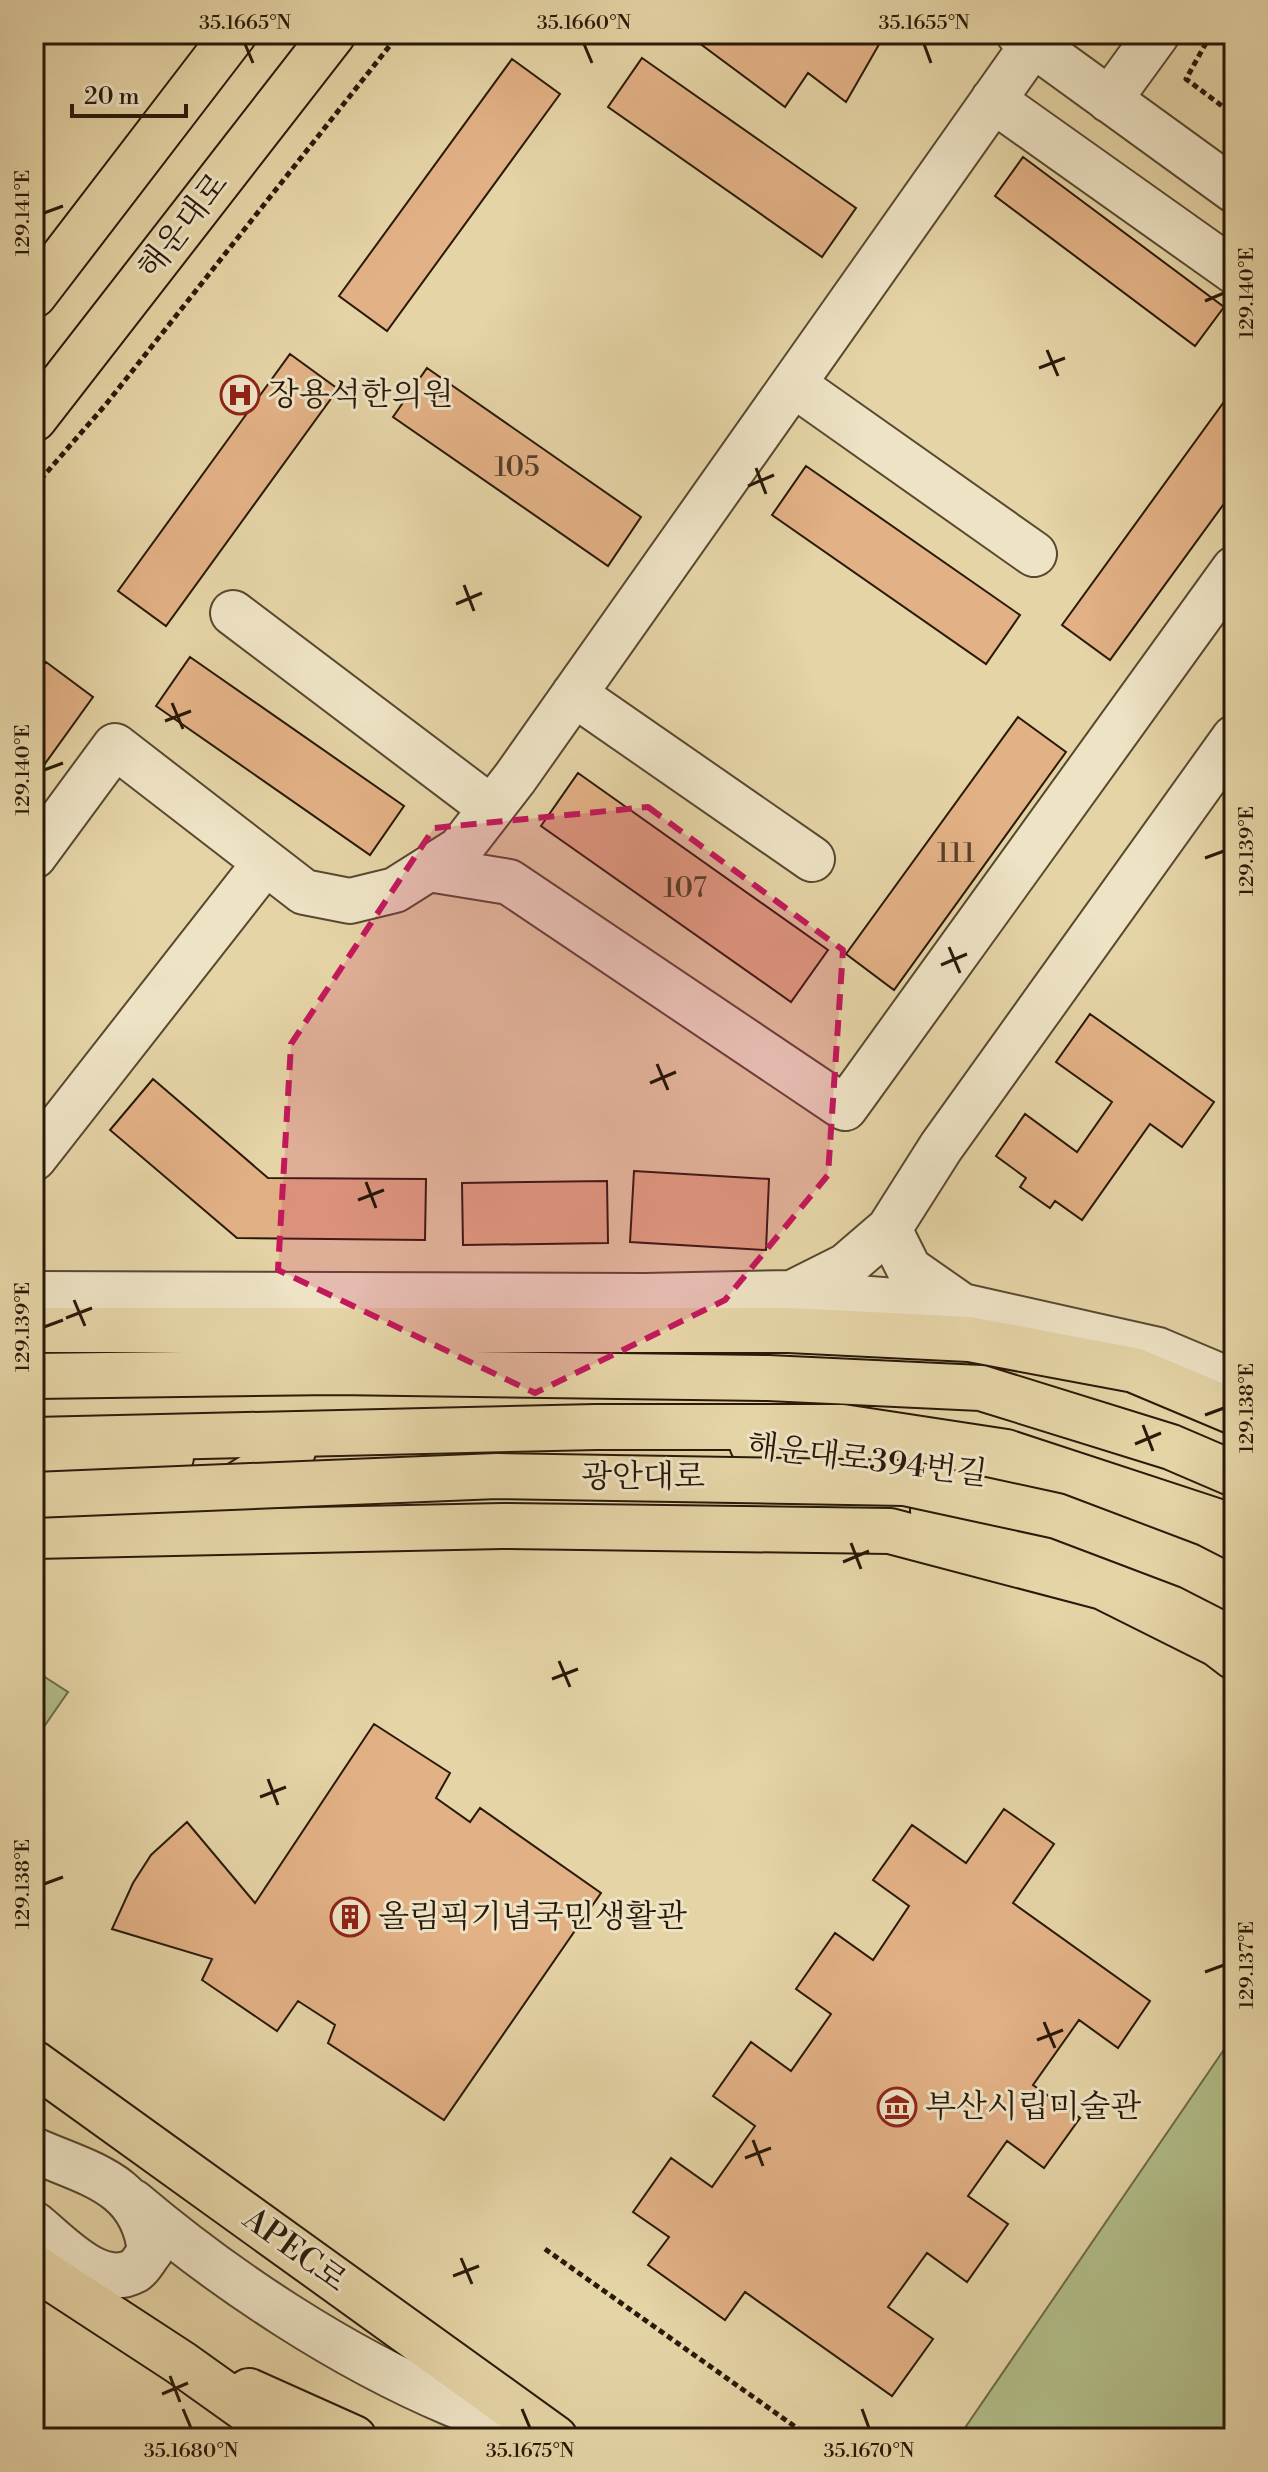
<svg xmlns="http://www.w3.org/2000/svg" width="1268" height="2472" viewBox="0 0 1268 2472" font-family="'Libre Bodoni','Noto Serif KR',serif">
<style>
.green{fill:#b1bd89;stroke:#6d6b49;stroke-width:2}
.building{fill:#e2b185;stroke:#291909;stroke-width:2}
.lines{fill:none;stroke-linecap:round;stroke-linejoin:round}
.minor-casing{stroke:#584830;stroke-width:48}
.major-casing{stroke:#291909;stroke-width:48}
.highway-casing{stroke:#291909;stroke-width:48}
.path{stroke:#291909;stroke-width:5;stroke-dasharray:6 4;stroke-linecap:butt}
.minor{stroke:#eee3c5;stroke-width:44}
.major{stroke:#e5d4a6;stroke-width:44}
.highway{stroke:#e5d4a6;stroke-width:44}
.highway-bridge-casing{stroke:#291909;stroke-width:48;stroke-linecap:butt}
.highway-bridge{stroke:#e5d4a6;stroke-width:44}
.marked{fill:#c2185b;fill-opacity:0.2;stroke:#c2185b;stroke-width:6;stroke-dasharray:16 10;stroke-linejoin:round}
.ticks{fill:none;stroke:#291909;stroke-width:3}
.labels{text-anchor:middle;dominant-baseline:central;stroke-width:6;stroke-linejoin:round;paint-order:stroke}
.number-label{font-size:28px;fill:#573f28}
.street-label{font-size:32px;fill:#291909;stroke:#eee3c5}
.poi-label{font-size:32px;fill:#291909;stroke:#eee3c5;text-anchor:start}
.neatline{fill:none;stroke:#291909;stroke-width:3}
.ticks-label{font-size:20px;text-anchor:middle;fill:#291909}
</style>
<rect width="100%" height="100%" fill="#e5d4a6"/>
<filter id="stains"><feTurbulence type="fractalNoise" baseFrequency=".0025" numOctaves="4"/><feColorMatrix values="0 0 0 0 .2 0 0 0 0 .09 0 0 0 0 .02 0 0 0 .5 -.17"/></filter>
<radialGradient id="worn" r=".72"><stop offset=".6" stop-color="#630" stop-opacity="0"/><stop offset="1" stop-color="#630" stop-opacity=".3"/></radialGradient>
<path class="green" d="M34,1670L68,1692L34,1741Z
M1234,2035V2438H958Z"/>
<path class="building" d="M687,34H885L846,102L808,73L785,107Z
M642,58L856,208L822,257L608,107Z
M512,59L560,94L387,331L339,296Z
M1023,157L1224,307L1195,346L995,196Z
M290,354L338,389L166,626L118,591Z
M427,368L641,517L608,566L393,417Z
M1234,388V490L1110,660L1062,625Z
M806,466L1020,615L986,664L772,515Z
M190,657L404,806L370,855L156,706Z
M46,662L93,697L34,779V677Z
M1018,717L1066,752L894,990L846,954Z
M578,773L828,950L791,1002L541,826Z
M1090,1014L1214,1102L1182,1147L1150,1124L1082,1220L1055,1201L1050,1208L1020,1187L1026,1178L996,1156L1025,1114L1077,1152L1112,1102L1056,1062Z
M153,1079L268,1178L426,1179L425,1240L237,1238L110,1130Z
M634,1171L769,1179L766,1250L630,1242Z
M607,1181L608,1243L463,1245L462,1183Z
M374,1724L450,1773L436,1798L470,1822L480,1808L601,1893L444,2120L328,2043L335,2025L298,2001L277,2031L202,1980L212,1959L112,1929L133,1883L151,1855L187,1822L255,1903Z
M1004,1809L1054,1844L1013,1903L1150,2001L1118,2048L1079,2020L1033,2085L1080,2118L1044,2168L1007,2141L968,2196L1008,2224L967,2282L927,2253L888,2307L933,2339L892,2396L745,2292L725,2320L648,2265L669,2237L633,2212L671,2158L712,2187L755,2126L713,2096L751,2042L791,2071L831,2014L796,1989L835,1933L873,1960L909,1906L873,1880L912,1825L966,1863Z"/>
<g class="lines">
<defs>
<path id="minor" d="M1019,34L1234,190
M993,100L1234,271
M1109,100L1157,34
M793,384L1034,554
M233,613L491,808
M574,694L812,859
M34,856L115,746L304,892L350,901L395,890L460,849L515,778L1033,44
M429,869L509,882L845,1108L1234,569
M34,1158L265,863
M889,1229L909,1269L962,1306L1158,1350L1234,1382
M793,1293L959,1306
M34,1294L645,1296L792,1293L846,1266L889,1229L941,1147L1234,738
M34,2150C88,2174 143,2183 150,2252C145,2258 140,2268 134,2271C99,2290 59,2244 34,2224
M133,2202C225,2280 341,2357 453,2404C483,2416 514,2426 545,2437"/>
<path id="major" d="M34,295L234,34
M34,419L333,34
M752,1444L989,1471L1234,1558
M34,1464L171,1457
M224,1493L293,1451
M34,2063L555,2438
M34,2267L181,2363L286,2438
M249,2391L354,2438"/>
<path id="highway" d="M34,1330H789L969,1339L1134,1370L1234,1412
M34,1376L335,1372L768,1378L981,1388L1171,1447L1234,1474
M34,1440L596,1427H842L1006,1452L1234,1527
M933,1510L1068,1544L1220,1608L1234,1618
M34,1536L502,1526L890,1531L1103,1587L1217,1644L1234,1657"/>
</defs>
<use href="#minor" class="minor-casing"/>
<use href="#major" class="major-casing"/>
<use href="#highway" class="highway-casing"/>
<path class="path" d="M1211,34L1186,79L1234,115
M34,487L107,403L399,34
M545,2249L811,2438"/>
<use href="#minor" class="minor"/>
<use href="#major" class="major"/>
<use href="#highway" class="highway"/>
<defs>
<path id="highway-bridge" d="M34,1495L497,1476L905,1483L1057,1516L1189,1566L1234,1589"/>
</defs>
<use href="#highway-bridge" class="highway-bridge-casing"/>
<use href="#highway-bridge" class="highway-bridge"/>
</g>
<path class="marked" d="M648,807L843,950L828,1175L725,1300L535,1393L278,1270L291,1044L434,828Z"/>
<path class="ticks" d="M245,44L253,63M584,44L592,63M924,44L931,63M44,213L63,206M1205,301L1224,293M1047,350L1058,376M1039,368L1065,358M756,468L766,494M748,486L774,475M464,585L474,611M456,604L482,593M172,703L183,729M165,721L191,711M44,770L63,763M1205,858L1224,851M949,947L960,973M941,965L967,954M657,1064L668,1090M650,1083L676,1072M366,1182L376,1208M358,1200L384,1190M74,1300L85,1326M66,1318L92,1308M44,1327L63,1320M1205,1415L1224,1408M1143,1425L1153,1451M1135,1444L1161,1433M851,1543L861,1569M843,1562L869,1551M559,1661L570,1687M552,1679L578,1669M268,1779L278,1805M260,1797L286,1787M44,1884L63,1877M1205,1972L1224,1965M1044,2022L1055,2048M1037,2040L1063,2030M753,2140L763,2166M745,2158L771,2148M461,2258L472,2284M453,2276L479,2266M170,2376L180,2402M162,2394L188,2383M183,2409L191,2428M522,2409L530,2428M862,2409L869,2428"/>
<defs>
<symbol id="hospital-ring" viewBox="-11 -11 22 22"><circle r="9.5" fill="#eee3c5" stroke="#8f2418" stroke-width="1.5"/><path d="M-5-5h3v3.5h4V-5h3V5h-3V1.5h-4V5h-3Z" fill="#8f2418"/></symbol>
<symbol id="building-ring" viewBox="-11 -11 22 22"><circle r="9.5" fill="#eee3c5" stroke="#8f2418" stroke-width="1.5"/><path d="M-4-6H4V6H1V3H-1V6H-4ZM-2.5-4.3h1.7v1.8h-1.7ZM.8-4.3h1.7v1.8H.8ZM-2.5-1h1.7V.8h-1.7ZM.8-1h1.7V.8H.8Z" fill="#8f2418"/></symbol>
<symbol id="museum-ring" viewBox="-11 -11 22 22"><circle r="9.5" fill="#eee3c5" stroke="#8f2418" stroke-width="1.5"/><path d="M0-6L6-3V-2H-6V-3ZM-5-1h2V3h-2ZM-1-1h2V3h-2ZM3-1h2V3H3ZM-6 4H6V6H-6Z" fill="#8f2418"/></symbol>
</defs>
<g fill-rule="evenodd">
<use href="#hospital-ring" x="218" y="373" width="44" height="44"/>
<use href="#building-ring" x="328" y="1895" width="44" height="44"/>
<use href="#museum-ring" x="875" y="2085" width="44" height="44"/>
</g>
<g class="labels">
<g class="number-label">
<text x="517" y="467">105</text>
<text x="956" y="853">111</text>
<text x="685" y="888">107</text>
</g>
<g class="street-label">
<text transform="translate(183 226) rotate(-52)">해운대로</text>
<text transform="translate(867 1460) rotate(7)">해운대로394번길</text>
<text x="643" y="1477">광안대로</text>
<text transform="translate(295 2250) rotate(36)">APEC로</text>
</g>
<g class="poi-label">
<text x="268" y="395">장용석한의원</text>
<text x="378" y="1917">올림픽기념국민생활관</text>
<text x="925" y="2107">부산시립미술관</text>
</g>
</g>
<rect width="1268" height="2472" fill="none" stroke="#e5d4a6" stroke-width="88"/>
<path d="M72 104v12h114v-12" fill="none" stroke="#291909" stroke-width="4"/>
<text x="84" y="104" font-size="24" fill="#291909" stroke="#eee3c5" stroke-width="6" paint-order="stroke">20 m</text>
<rect x="44" y="44" width="1180" height="2384" class="neatline"/>
<g class="ticks-label">
<text x="245" y="29">35.1665°N</text>
<text x="584" y="29">35.1660°N</text>
<text x="924" y="29">35.1655°N</text>
<text transform="translate(22 213) rotate(-90)" y="7">129.141°E</text>
<text transform="translate(1246 293) rotate(-90)" y="7">129.140°E</text>
<text transform="translate(22 770) rotate(-90)" y="7">129.140°E</text>
<text transform="translate(1246 851) rotate(-90)" y="7">129.139°E</text>
<text transform="translate(22 1327) rotate(-90)" y="7">129.139°E</text>
<text transform="translate(1246 1408) rotate(-90)" y="7">129.138°E</text>
<text transform="translate(22 1884) rotate(-90)" y="7">129.138°E</text>
<text transform="translate(1246 1965) rotate(-90)" y="7">129.137°E</text>
<text x="191" y="2457">35.1680°N</text>
<text x="530" y="2457">35.1675°N</text>
<text x="869" y="2457">35.1670°N</text>
</g>
<rect width="100%" height="100%" filter="url(#stains)"/>
<rect width="100%" height="100%" fill="url(#worn)"/>
</svg>
